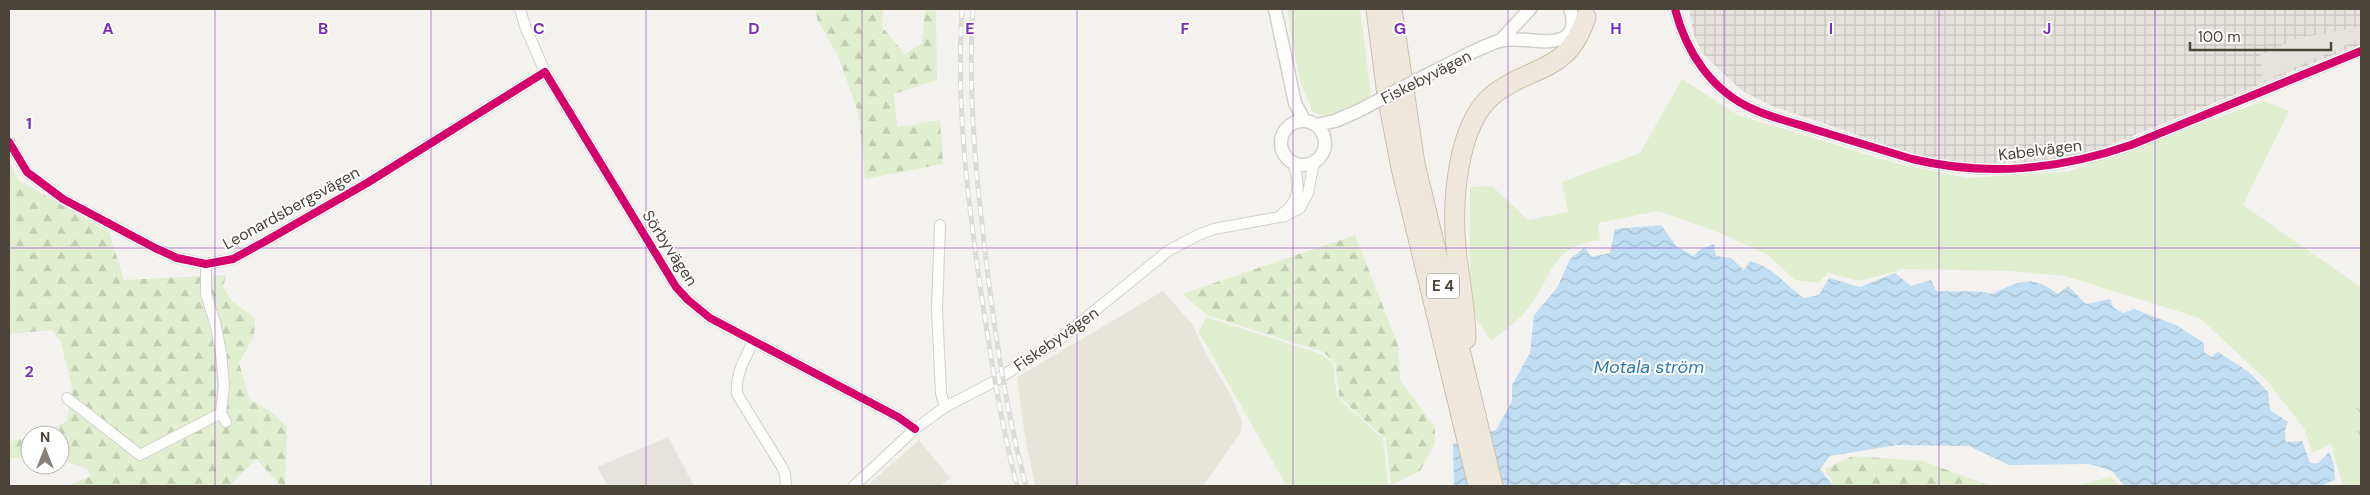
<svg xmlns="http://www.w3.org/2000/svg" width="2370" height="495" viewBox="0 0 2370 495" font-family="'DM Sans',sans-serif">
<style>
.residential{fill:#e7e4dc}
.industrial{fill:url(#industrial-grid)}
.grass{fill:#e1eecf}
.forest{fill:url(#forest-firs)}
.park{fill:url(#park-crowns)}
.parking{fill:#e6e3df}
.water{fill:url(#water-waves)}
.lines{fill:none;stroke-linecap:round;stroke-linejoin:round}
.minor-casing{stroke:#d2d0cb;stroke-width:12}
.tertiary-casing{stroke:#d2d0cb;stroke-width:15}
.motorway-casing{stroke:#ccbfa9;stroke-width:21}
.minor{stroke:#fdfdfc;stroke-width:10}
.tertiary{stroke:#fdfdfc;stroke-width:12}
.motorway{stroke:#ede8db;stroke-width:19}
.rail-casing{stroke:#dbdbda;stroke-width:5}
.rail{stroke:#fff;stroke-width:3;stroke-dasharray:9;stroke-linecap:butt}
.tertiary-bridge-casing{stroke:#d2d0cb;stroke-width:15;stroke-linecap:butt}
.tertiary-bridge{stroke:#fdfdfc;stroke-width:12}
.cycleway-casing{stroke:#fff;stroke-width:11}
.cycleway{stroke:#d6006c;stroke-width:8}
.grid{fill:none;stroke:#7b2cbf;stroke-width:1;stroke-opacity:0.55}
.labels{text-anchor:middle;dominant-baseline:central;stroke-width:4;stroke-linejoin:round;paint-order:stroke}
.shield{fill:#fff;stroke:#817c74;stroke-width:1}
.shield-label{font-size:15px;font-weight:bold;fill:#4b4439}
.street-label{font-size:16px;fill:#4b4439;stroke:#fff}
.water-label{font-size:18px;font-style:italic;fill:#2e7ab2;stroke:#fff}
.grid-label{font-size:16px;text-anchor:middle;font-weight:bold;fill:#7b2cbf;stroke:#fff;stroke-width:4;stroke-linejoin:round;paint-order:stroke}
</style>
<defs>
<pattern id="industrial-grid" width="8" height="8" patternUnits="userSpaceOnUse" patternTransform="scale(1.25)"><rect width="8" height="8" fill="#e6e2de"/><path d="M0 4h8M4 0v8" fill="none" stroke="#c7c3bf"/></pattern>
<pattern id="forest-firs" width="22" height="20" patternUnits="userSpaceOnUse" patternTransform="scale(1.25)"><rect width="22" height="20" fill="#e1eecf"/><path d="M5 1l3.5 6h-7zM16 11l3.5 6h-7z" fill="#c3cdb2"/></pattern>
<pattern id="park-crowns" width="20" height="18" patternUnits="userSpaceOnUse" patternTransform="scale(1.25)"><rect width="20" height="18" fill="#e1eecf"/><path d="M2 6a3 3 0 1 1 6 0M12 15a3 3 0 1 1 6 0" fill="none" stroke="#c3cdb2"/></pattern>
<pattern id="water-waves" width="16" height="10" patternUnits="userSpaceOnUse" patternTransform="scale(1.25)"><rect width="16" height="10" fill="#c0ddf1"/><path d="M0 5q4-4 8 0t8 0" fill="none" stroke="#a6bfcf"/></pattern>
</defs>
<rect width="100%" height="100%" fill="#f4f2ee"/>
<path class="residential" d="M1163,291L1192,324L1207,356L1231,395L1242,422L1240,434L1203,486H1035L1024,431L1017,377Z
M919,440L950,478L940,486L868,485Z"/>
<path class="industrial" d="M1689,9H2361V44L2087,154L2045,161L1975,164L1911,153L1772,106L1741,90L1702,53L1694,35Z"/>
<path class="grass" d="M1287,9H1360L1371,96C1354,105 1330,124 1312,111L1299,77Z
M1682,79L1738,115L1895,163L1967,178L2067,172L2264,101L2289,111L2243,205L2361,287V486H2343L2331,444L2312,453L2305,430L2268,382L2200,318L2065,276L2011,271L1903,269L1860,281L1828,273L1818,283L1795,280L1768,255L1720,233L1659,211L1598,223L1600,240C1549,246 1553,279 1526,311C1517,322 1502,332 1491,341L1470,309V187L1492,186L1528,220L1568,212L1562,182L1640,153Z
M1206,317L1321,354L1333,363L1337,397L1383,439L1388,486H1295L1285,483L1199,332Z
M2111,477L2120,486H2075Z"/>
<path class="forest" d="M815,9H883L882,27L905,54L922,43L925,9H936L937,80L894,94L897,127L940,120L943,164L865,179L859,115L838,56L818,21Z
M9,162L18,180L109,232L124,280L226,275L223,287L232,301L255,318L254,336L239,363L249,399L273,413L287,427L285,486H281L256,459L229,486H67L91,476L86,468L60,460V435H42L67,421L72,388L61,342L52,330L9,334Z
M1355,235L1398,345L1400,380L1435,427V443L1420,471L1391,485L1386,439L1339,397L1335,363L1323,352L1207,315L1182,294Z
M30,438V458H9V441Z
M1853,456L1923,461L1991,486H1834L1825,469Z"/>
<path class="park" d="M2361,404V443L2351,415Z"/>
<path class="parking" d="M2361,27V39L2263,81L2260,55L2298,38Z
M668,437L694,486H608L597,467Z"/>
<path class="water" d="M1661,225L1676,246L1693,256L1701,249L1714,244L1716,256L1731,258L1744,270L1750,261C1775,268 1784,284 1804,298L1819,295L1829,278L1860,287L1895,273L1911,286L1931,280L1936,291C1955,293 1974,289 1992,294C2019,281 2033,274 2058,294L2068,286L2086,304L2110,299L2113,307L2123,313L2134,309L2176,325L2204,343V352L2211,357L2218,352L2249,372L2268,392L2270,410L2288,422L2285,430L2286,442L2302,441L2310,463H2318L2329,452L2334,465L2335,480L2323,485L2324,486H2125L2112,471L2089,464L2009,465L1969,446L1897,445L1830,456L1820,469L1833,486H1646L1622,483L1618,486H1454L1453,444L1496,430L1512,401V385L1530,353L1534,315L1557,288L1570,259L1585,247L1591,257L1610,253L1615,229Z"/>
<g class="lines">
<defs>
<path id="minor" d="M520,9L525,26L545,72
M1675,9C1686,52 1712,92 1755,110C1773,118 1794,123 1813,129C1846,139 1879,149 1912,159C1987,177 2058,170 2131,145L2361,51
M9,142L27,172L63,199L155,248L177,258L206,264L233,259L264,242L367,183L545,72L676,287L688,300L710,318L898,417L915,429
M1283,213C1301,201 1300,182 1293,163
M940,225L937,309L941,393L945,407
M753,342C745,359 735,374 737,394L782,467L785,474L786,486
M67,398L140,455L221,413L224,385L221,353L216,326L206,294V264
M221,413L226,422
M854,486L915,429L945,407L995,381L1061,338L1168,251L1198,235L1214,229L1285,216L1300,208L1308,193L1314,162"/>
<path id="tertiary" d="M1275,9L1295,103L1304,120
M1500,41L1530,9
M1435,71C1456,61 1477,48 1499,41C1519,35 1549,47 1565,37C1574,31 1574,18 1570,9
M1281 143a22 22 0 1 1 44 0a22 22 0 1 1-44 0Z
M1316,125L1335,121L1358,111"/>
<path id="motorway" d="M1376,9L1387,95L1401,168L1478,486
M1392,9L1415,164L1493,486
M1466,339C1466,309 1459,278 1456,248C1452,204 1456,124 1494,94C1533,64 1568,74 1586,17"/>
</defs>
<use href="#minor" class="minor-casing"/>
<use href="#tertiary" class="tertiary-casing"/>
<use href="#motorway" class="motorway-casing"/>
<use href="#minor" class="minor"/>
<use href="#tertiary" class="tertiary"/>
<use href="#motorway" class="motorway"/>
<defs>
<path id="rail" d="M962,9C956,102 967,193 980,285C990,352 1000,420 1017,486
M973,9C968,83 974,158 983,232C992,317 1004,403 1026,486"/>
</defs>
<use href="#rail" class="rail-casing"/>
<use href="#rail" class="rail"/>
<defs>
<path id="tertiary-bridge" d="M1358,111L1435,71"/>
</defs>
<use href="#tertiary-bridge" class="tertiary-bridge-casing"/>
<use href="#tertiary-bridge" class="tertiary-bridge"/>
<defs>
<path id="cycleway" d="M1675,9C1686,52 1712,92 1755,110C1773,118 1794,123 1813,129C1846,139 1879,149 1912,159C1987,177 2058,170 2131,145L2361,51
M9,142L27,172L63,199L155,248L177,258L206,264L233,259L264,242L367,183L545,72L676,287L688,300L710,318L898,417L915,429"/>
</defs>
<use href="#cycleway" class="cycleway-casing"/>
<use href="#cycleway" class="cycleway"/>
</g>
<path class="grid" d="M215,9V486M431,9V486M646,9V486M862,9V486M1077,9V486M1293,9V486M1508,9V486M1724,9V486M1939,9V486M2155,9V486M9,248H2361"/>
<g class="labels">
<rect class="shield" x="1427" y="273.5" width="32" height="25" rx="4"/>
<g class="shield-label">
<text x="1443" y="286">E 4</text>
</g>
<g class="street-label">
<text transform="translate(1426 77) rotate(-27)">Fiskebyvägen</text>
<text transform="translate(2040 150) rotate(-7)">Kabelvägen</text>
<text transform="translate(291 208) rotate(-29)">Leonardsbergsvägen</text>
<text transform="translate(670 248) rotate(57)">Sörbyvägen</text>
<text transform="translate(1056 339) rotate(-35)">Fiskebyvägen</text>
</g>
<g class="water-label">
<text x="1649" y="367">Motala ström</text>
</g>
</g>
<g class="grid-label">
<text x="108" y="34">A</text>
<text x="323" y="34">B</text>
<text x="539" y="34">C</text>
<text x="754" y="34">D</text>
<text x="970" y="34">E</text>
<text x="1185" y="34">F</text>
<text x="1400" y="34">G</text>
<text x="1616" y="34">H</text>
<text x="1831" y="34">I</text>
<text x="2047" y="34">J</text>
<text x="29" y="129">1</text>
<text x="29" y="377">2</text>
</g>
<rect width="2370" height="495" fill="none" stroke="#4b4439" stroke-width="20"/>
<g transform="translate(45 450)"><circle r="24" fill="#ffffff" stroke="#b7b4b0"/>
<path d="M0-4L9 19L0 12L-9 19Z" fill="#868178"/>
<text y="-8" font-size="14" font-weight="bold" text-anchor="middle" fill="#4b4439">N</text>
</g>
<path d="M2190 42v8h141v-8" fill="none" stroke="#4b4439" stroke-width="2.5"/>
<text x="2198" y="42" font-size="15" fill="#4b4439" stroke="#ffffff" stroke-width="4" paint-order="stroke">100 m</text>
</svg>
